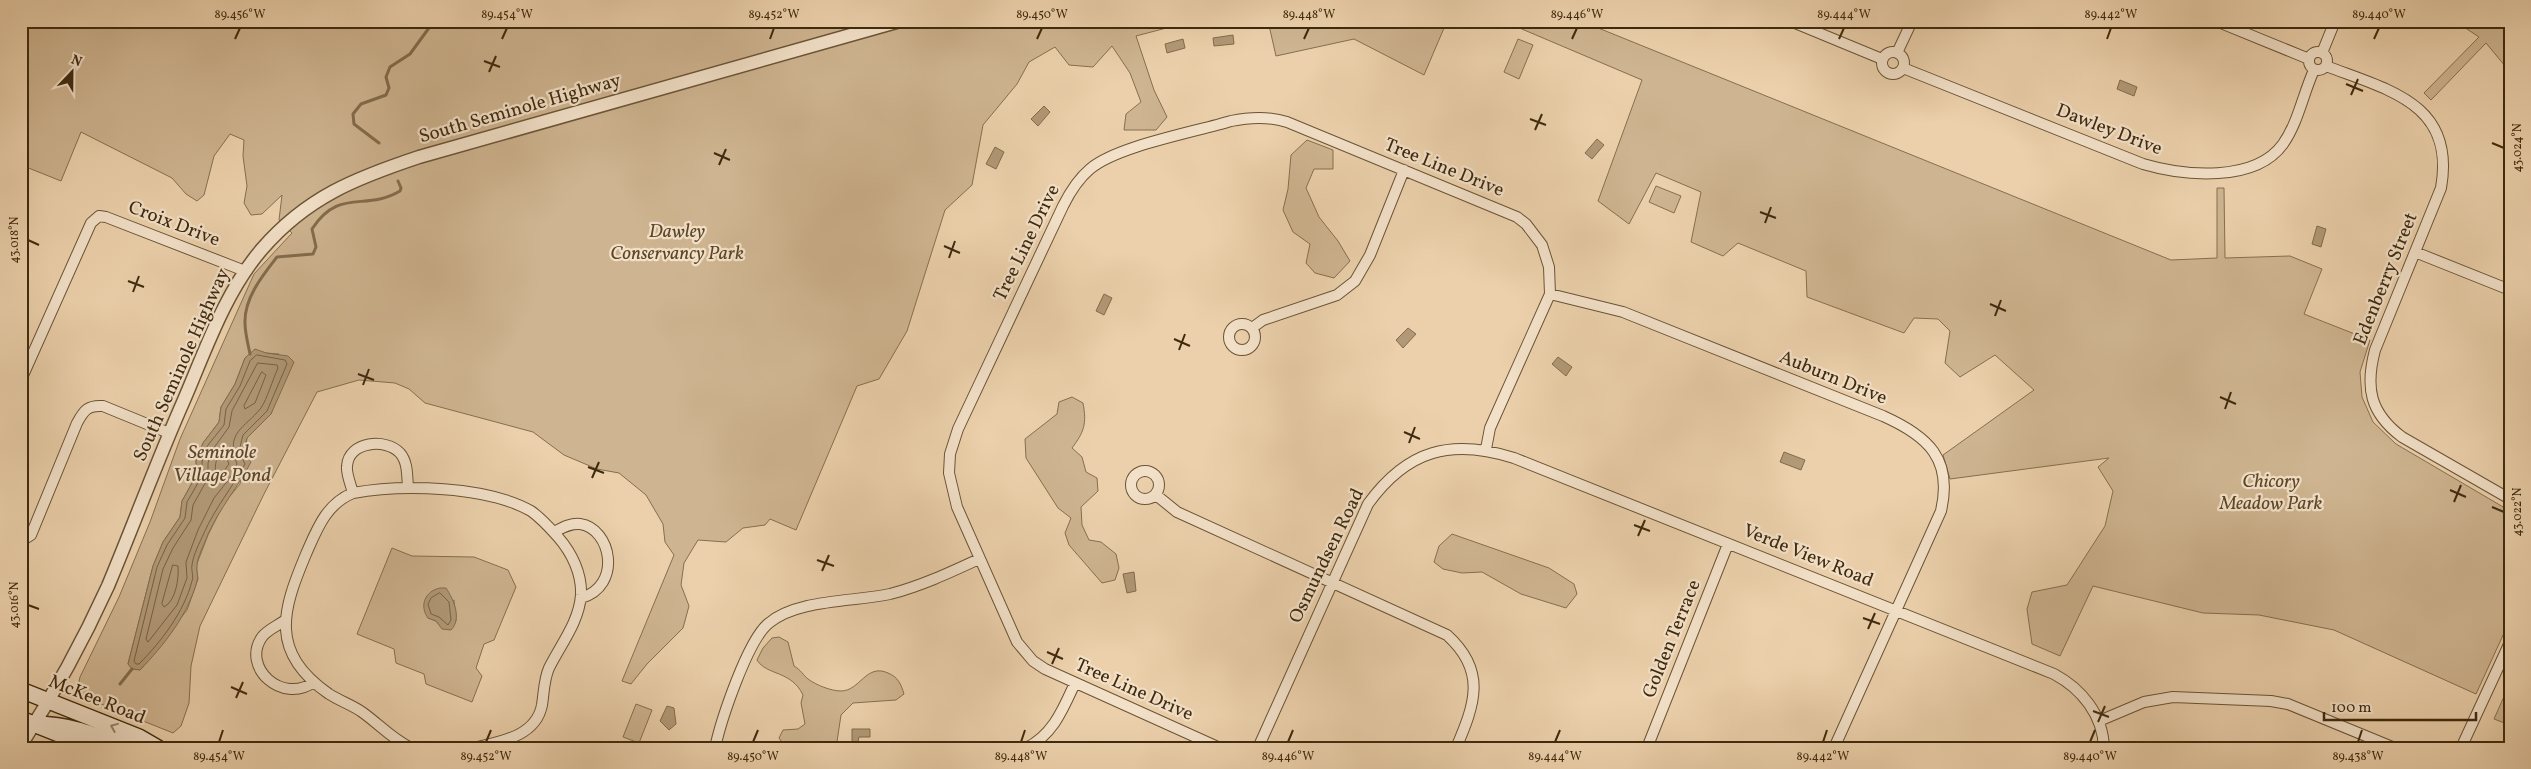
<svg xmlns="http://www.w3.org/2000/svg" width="2531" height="769" viewBox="0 0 2531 769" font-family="Vollkorn,serif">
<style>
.green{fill:#ceb490;stroke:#866f4f;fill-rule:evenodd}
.water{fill:#b19876;stroke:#836c4c}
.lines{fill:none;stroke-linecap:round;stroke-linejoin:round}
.shore{stroke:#786142;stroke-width:1}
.stream{stroke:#836c4c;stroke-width:3}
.minor-casing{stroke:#6a5435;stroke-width:12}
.tertiary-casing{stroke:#6a5435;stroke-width:15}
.secondary-casing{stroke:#3f2a0e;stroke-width:18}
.minor{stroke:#f2e0c8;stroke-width:10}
.tertiary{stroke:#f2e0c8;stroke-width:12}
.secondary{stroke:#f2e0c8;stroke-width:15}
.oneway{stroke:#98856b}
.ticks{fill:none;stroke:#3f2a0e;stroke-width:2}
.labels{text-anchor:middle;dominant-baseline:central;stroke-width:4.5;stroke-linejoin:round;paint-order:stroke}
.street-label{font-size:19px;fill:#3f2a0e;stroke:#f2e0c8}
.park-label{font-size:19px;font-style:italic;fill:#5c4628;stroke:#f2e0c8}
.water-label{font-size:20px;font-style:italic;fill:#5c4628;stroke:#f2e0c8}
.neatline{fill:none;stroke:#3f2a0e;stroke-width:2}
.ticks-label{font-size:12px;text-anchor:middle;fill:#3f2a0e}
</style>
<rect width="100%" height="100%" fill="#ebd0ab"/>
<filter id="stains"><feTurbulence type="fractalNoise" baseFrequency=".004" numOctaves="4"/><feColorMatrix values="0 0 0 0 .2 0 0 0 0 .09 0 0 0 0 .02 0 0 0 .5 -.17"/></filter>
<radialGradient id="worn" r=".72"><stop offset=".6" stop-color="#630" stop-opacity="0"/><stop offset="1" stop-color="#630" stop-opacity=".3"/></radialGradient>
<path class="green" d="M21,21H1193L1136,36L1154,90L1167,117L1156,130H1124L1126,114L1141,102L1130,73L1112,46L1093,67L1069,65L1055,47L1029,62L1017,84L983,125L972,185L945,210L907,331L879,379L857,386L796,530L770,519L765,525L743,528L726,542L698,540L684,563L681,585L689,606L683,628L647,664L631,684L622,681L674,555L665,542L663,524L646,495L619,473L597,469L564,455L533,432L425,403L409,389L395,383L359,380L317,392L264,494L200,626L191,666L189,703L181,726L173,733L86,698L77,690L80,677L119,597L150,522L180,439L254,274L292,233L279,220L282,195L262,214L251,215L244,203L247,186L243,156L244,140L230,134L214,156L204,195L197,201L186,194L172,178L81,132L61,181L21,165ZM255,350L266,353L279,354L280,388L271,414L247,438L240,484L224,503L208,535L196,566L198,579L187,610L140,670L128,664L153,566L163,542L180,517L182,501L197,474L196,461L203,443L219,422L221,407L235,384L245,358Z
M1268,21H1447L1424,75L1354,39L1276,56Z
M1503,21H1581L2171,260L2217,258V188H2224L2225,258L2290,256L2322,269L2304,314L2370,340L2360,372L2362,397L2373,422L2396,444L2510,511V620L2476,694L2334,630L2259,615L2203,613L2093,586L2060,656L2032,644L2027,609L2032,592L2067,585L2105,526L2113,491L2098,467L2109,458L1950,479L1943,455L2034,390L1995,355L1960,377L1945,363L1950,331L1938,319L1914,318L1904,333L1807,297L1806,271L1738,243L1723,256L1691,242L1701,192L1656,173L1629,224L1598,201L1642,80Z
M2455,21H2510V72L2486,43L2431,100L2424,93L2479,37Z
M1518,39L1533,45L1519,79L1504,72Z
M1307,140L1333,150V169H1314L1306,188L1319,217L1338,241L1350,261L1334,278L1315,273L1306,263L1310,244L1293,232L1283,210L1288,189L1291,155Z
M1656,186L1681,196L1674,213L1649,202Z
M1072,397L1083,403C1087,424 1084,432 1072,448L1082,457L1086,472L1097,478L1098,491L1081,507L1082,525L1089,540L1101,542L1116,554L1119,568L1115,580L1102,583L1069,545L1065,533L1071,518L1058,508L1026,458L1025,439L1057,414L1059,402Z
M1452,534L1549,568L1574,584L1577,594L1566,608L1521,594L1482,572L1462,573L1443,569L1434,562L1439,546Z
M392,548L412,556L474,557L508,570L516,587L494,640L484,644L476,668L482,676L472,702L426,684L424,674L396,663L394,649L357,634ZM454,600L456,621L441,627L436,621L428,618Z
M779,637L788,642L794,666C801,670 803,675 808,679C816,685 831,691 841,691C860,691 866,663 888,673C898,677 901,684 904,694L896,700L853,703L841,715L836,748H786L779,738L783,730L798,729L805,724L801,703L803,695C791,670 767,676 757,660L763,648L772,638Z
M2510,683V725L2494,719Z
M636,704L652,710L639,743L623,737Z"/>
<path class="water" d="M1233,35L1234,44L1214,46L1213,38Z
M1183,39L1185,48L1167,53L1165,44Z
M2120,80L2137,87L2134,96L2117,89Z
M1044,106L1050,112L1038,126L1031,119Z
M1597,139L1604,145L1592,159L1585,153Z
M995,147L1004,152L996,169L986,164Z
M2317,226L2326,229L2321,247L2312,244Z
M1104,294L1112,298L1104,315L1096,311Z
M1408,328L1416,334L1403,348L1396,340Z
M255,349L266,353L288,356L294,362L271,414L247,438L243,451L251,462C238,487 220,508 208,534C205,543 197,557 197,566C196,572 199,576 197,581C188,615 164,645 140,670L132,669L128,664L153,566L163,542L180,517L182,501L197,474L196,461L203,443L219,422L221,407L235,384L245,358Z
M1558,357L1572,367L1566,376L1552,364Z
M1784,452L1805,460L1801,470L1780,462Z
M1134,572L1136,591L1127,593L1123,574Z
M440,588H446C454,600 462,619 451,630L442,629L436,621L428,618C419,606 425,591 440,588Z
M667,706L674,708L676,724L669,730L660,721Z
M852,729H870V737H859L858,742H852Z"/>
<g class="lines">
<path class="shore" d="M257,355L285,360L287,364L267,411L243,435L239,451L245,464C232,488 215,508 204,533C200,542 193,555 192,565C191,571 194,576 192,581C184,612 161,642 139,664H136L134,661L157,567L167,545L185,518L187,502L202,476V462L208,445L224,425L226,409L240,386L250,361Z
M258,363L277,365L278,368C273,379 267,399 261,408C244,429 225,432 237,464L230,478L214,498L198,530L186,562L187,578L177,605L148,642L146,639L163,569L173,548L191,520L193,505L208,478V463L213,449L229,427L232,411Z
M262,372L266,375L255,403L245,409L244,406Z
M223,450L229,464L218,479C213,471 215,456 223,450Z
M173,565L178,566C179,578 176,601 164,607L162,604Z
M440,593L449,602L451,620L448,625L439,617L431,614L428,604L431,598Z"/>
<path class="stream" d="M379,143L354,124L353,114L361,104L386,95L389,88L386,77L390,67L410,54L434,21
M250,354C248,344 245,333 245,323C244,298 263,275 277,257L313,254L316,247L312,229C339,187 365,212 400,191L401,188L398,181
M120,684L132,669"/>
<defs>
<path id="minor" d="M1790,21L1882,59
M2216,21L2309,59
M2309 61a9 9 0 1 1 18 0a9 9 0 1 1-18 0Z
M1882 63a11 11 0 1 1 22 0a11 11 0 1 1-22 0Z
M1897,53L1912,21
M2322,53L2335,21
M2326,66C2388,90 2456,103 2441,188L2375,350C2365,388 2370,413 2402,437L2510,499
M1903,68L2143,164C2184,176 2255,183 2283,144C2298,123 2303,94 2314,70
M2415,252L2510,290
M1550,294L1623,312L1883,416C1928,436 1953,459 1941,511L1834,748
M1229 337a13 13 0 1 1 26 0a13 13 0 1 1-26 0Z
M1252,328L1263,320L1337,295L1355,281L1370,255L1404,170
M21,380L91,223L99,216L106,217L245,271
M1131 485a14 14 0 1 1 28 0a14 14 0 1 1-28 0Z
M353,493C351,485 346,474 347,466C349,441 386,438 400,453C408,462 407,476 408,487
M1156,495L1177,512L1447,635C1487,671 1475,704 1456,748
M554,532C562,528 570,523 580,524C611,528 623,586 581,598
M23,540L31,535L77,423C84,410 88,405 103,406L169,433
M284,621C277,626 267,630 262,637C241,667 282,705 314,682
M2099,721L2144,702L2173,697L2271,701L2288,704L2395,748
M411,748C392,739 379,724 362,712C352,705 340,701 329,694C269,652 282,611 306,554C317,529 326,504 353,493C402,484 487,486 531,511C541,518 550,528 558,537C572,553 582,574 581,595C579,622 561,644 549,668C544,679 544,692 542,705C536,737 499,742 473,748
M715,748C721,720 748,639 769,623C798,599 854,602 890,594C921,586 951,572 979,559
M1026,748C1053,735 1063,709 1075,683
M1220,748L1045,669L1033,661L1017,642L957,507L949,473L950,454L958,429L1063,206C1070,192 1078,179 1090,169C1117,146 1195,132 1231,121C1250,117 1268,116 1287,122L1517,217L1526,224L1542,245L1549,267L1550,294L1490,428L1486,449
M1258,748L1368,504C1407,450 1451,438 1514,458L2054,674C2082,689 2103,715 2104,748
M1647,748L1728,544
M2461,748L2510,642"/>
<path id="tertiary" d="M21,745C54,694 83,641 108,586C134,524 157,461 184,400C206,349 225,292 262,249C307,197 356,178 419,157L900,21"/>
<path id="secondary" d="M21,690L139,737L158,748
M21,719L94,748
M35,724C70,724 95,735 127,748"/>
</defs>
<use href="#minor" class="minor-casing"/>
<use href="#tertiary" class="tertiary-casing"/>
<use href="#secondary" class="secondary-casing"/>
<use href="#minor" class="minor"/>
<use href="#tertiary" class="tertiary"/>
<use href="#secondary" class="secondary"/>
</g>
<defs><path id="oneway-chevron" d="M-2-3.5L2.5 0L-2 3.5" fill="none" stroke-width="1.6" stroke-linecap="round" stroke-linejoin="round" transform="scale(1.25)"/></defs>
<use class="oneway" href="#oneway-chevron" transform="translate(114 727) rotate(-158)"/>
<path class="ticks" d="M235,39L240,28M502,39L507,28M770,39L774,28M1037,39L1042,28M1304,39L1309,28M1572,39L1577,28M1839,39L1844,28M2107,39L2111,28M2374,39L2379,28M484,61L500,67M489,72L496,56M2346,84L2363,91M2351,95L2358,79M1530,119L1546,125M1535,130L1542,114M2492,143L2504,148M714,153L730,160M719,165L726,149M1760,212L1776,218M1765,223L1771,207M28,240L39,245M944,246L960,253M949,258L955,241M128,281L144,287M133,292L139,276M1990,304L2006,311M1995,316L2001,300M1174,339L1190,346M1179,350L1185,334M358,374L374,380M363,385L369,369M2220,397L2236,404M2225,409L2231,392M1404,432L1420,439M1409,443L1415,427M588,467L604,473M592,478L599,462M2450,490L2466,497M2454,502L2461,485M2492,507L2504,512M1634,525L1650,531M1638,536L1645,520M817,560L834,566M822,571L829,555M28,605L39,609M1863,618L1880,624M1868,629L1875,613M1047,652L1063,659M1052,664L1059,648M231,687L247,694M236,698L243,682M2093,711L2109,717M2098,722L2105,706M219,742L223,730M486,742L491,730M753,742L758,730M1021,742L1025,730M1288,742L1293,730M1555,742L1560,730M1823,742L1827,730M2090,742L2095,730M2358,742L2362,730"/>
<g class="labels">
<g class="street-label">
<text transform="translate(520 109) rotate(-16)">South Seminole Highway</text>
<text transform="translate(2109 130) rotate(21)">Dawley Drive</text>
<text transform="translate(1444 168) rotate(22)">Tree Line Drive</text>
<text transform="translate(174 224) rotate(21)">Croix Drive</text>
<text transform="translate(1027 243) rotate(-64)">Tree Line Drive</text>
<text transform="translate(2386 279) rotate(-68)">Edenberry Street</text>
<text transform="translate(182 365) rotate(-66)">South Seminole Highway</text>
<text transform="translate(1833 378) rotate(22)">Auburn Drive</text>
<text transform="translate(1327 556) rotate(-64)">Osmundsen Road</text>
<text transform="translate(1808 556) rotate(22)">Verde View Road</text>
<text transform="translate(1672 639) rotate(-68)">Golden Terrace</text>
<text transform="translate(1134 690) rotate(24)">Tree Line Drive</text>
<text transform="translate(97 700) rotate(22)">McKee Road</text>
</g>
<g class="park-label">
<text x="677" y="232">Dawley<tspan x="677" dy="22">Conservancy Park</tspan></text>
<text x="2271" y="482">Chicory<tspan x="2271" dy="22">Meadow Park</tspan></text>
</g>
<g class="water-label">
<text x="222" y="453">Seminole<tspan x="222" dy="23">Village Pond</tspan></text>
</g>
</g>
<rect width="2531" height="769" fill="none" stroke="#ebd0ab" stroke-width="55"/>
<g transform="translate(72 72) rotate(22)" stroke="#f2e0c8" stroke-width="4" paint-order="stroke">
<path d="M0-4L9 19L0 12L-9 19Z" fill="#3f2a0e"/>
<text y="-8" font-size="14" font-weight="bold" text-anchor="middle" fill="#3f2a0e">N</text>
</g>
<path d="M2324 712v8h152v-8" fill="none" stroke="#3f2a0e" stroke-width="2.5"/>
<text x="2331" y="712" font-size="15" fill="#3f2a0e" stroke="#f2e0c8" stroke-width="4" paint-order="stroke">100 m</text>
<rect x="28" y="28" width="2476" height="714" class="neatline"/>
<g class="ticks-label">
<text x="240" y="18">89.456°W</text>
<text x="507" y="18">89.454°W</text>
<text x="774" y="18">89.452°W</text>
<text x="1042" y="18">89.450°W</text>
<text x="1309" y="18">89.448°W</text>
<text x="1577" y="18">89.446°W</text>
<text x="1844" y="18">89.444°W</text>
<text x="2111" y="18">89.442°W</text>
<text x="2379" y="18">89.440°W</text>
<text transform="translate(2517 148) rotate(-90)" y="4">43.024°N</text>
<text transform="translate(14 240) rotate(-90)" y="4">43.018°N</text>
<text transform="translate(2517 512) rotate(-90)" y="4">43.022°N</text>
<text transform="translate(14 605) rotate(-90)" y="4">43.016°N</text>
<text x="219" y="760">89.454°W</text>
<text x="486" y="760">89.452°W</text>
<text x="753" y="760">89.450°W</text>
<text x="1021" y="760">89.448°W</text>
<text x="1288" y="760">89.446°W</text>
<text x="1555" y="760">89.444°W</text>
<text x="1823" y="760">89.442°W</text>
<text x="2090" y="760">89.440°W</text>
<text x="2358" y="760">89.438°W</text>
</g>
<rect width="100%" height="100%" filter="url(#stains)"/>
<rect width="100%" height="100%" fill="url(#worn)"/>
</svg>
